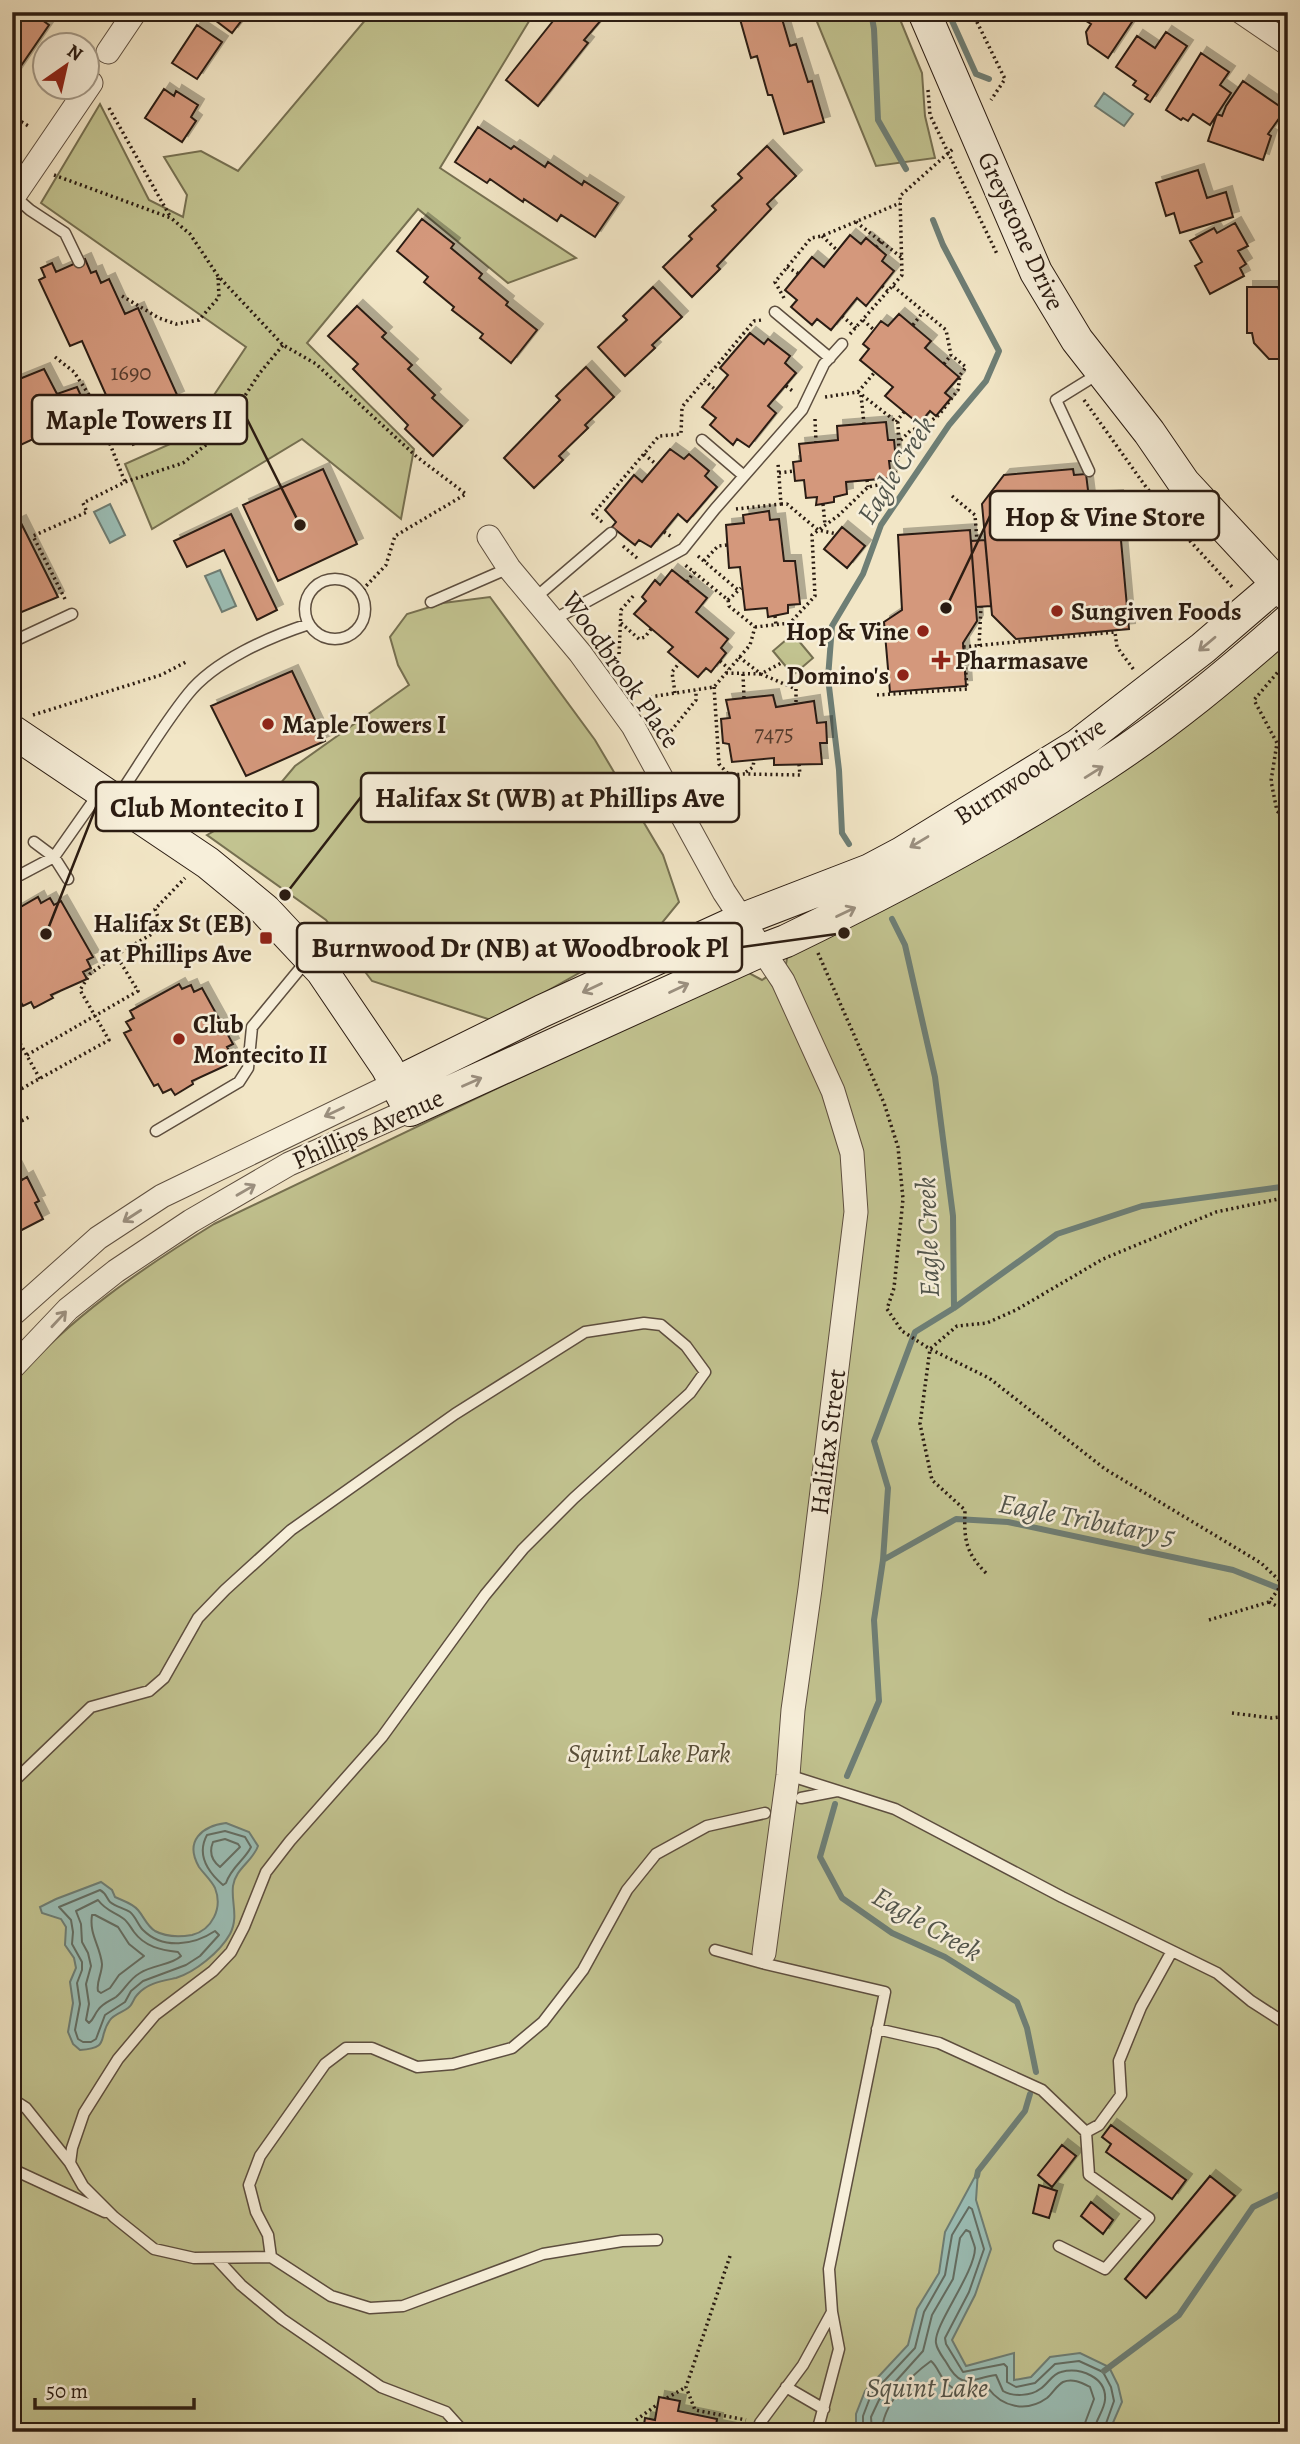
<svg xmlns="http://www.w3.org/2000/svg" width="1300" height="2444" viewBox="0 0 1300 2444" font-family="Alegreya,serif">
<style>
.green{fill:#c2c390;stroke:#767051;stroke-width:2}
.water{fill:#9bbfb7;stroke:#6e7e75;stroke-width:2}
.lines{fill:none;stroke-linecap:round;stroke-linejoin:round}
.shore{stroke:#636e64;stroke-width:2}
.stream{stroke:#6e7e75;stroke-width:6}
.building{fill:#d4987c;stroke:#2b1c12;stroke-width:2;filter:url(#shadow)}
.lane-casing{stroke:#5d4e3f;stroke-width:13}
.street-casing{stroke:#5d4e3f;stroke-width:25}
.secondary-casing{stroke:#2b1c12;stroke-width:34}
.path{stroke:#2b1c12;stroke-width:3.5;stroke-dasharray:2 3.5;stroke-linecap:butt}
.lane{stroke:#f7efda;stroke-width:10}
.street{stroke:#f7efda;stroke-width:23}
.secondary{stroke:#f7efda;stroke-width:32}
.oneway{stroke:#9b9080}
.poi-dot{fill:#8f2418;stroke:#f7efda;stroke-width:2.5}
.labels{text-anchor:middle;dominant-baseline:central;stroke-width:5;stroke-linejoin:round;paint-order:stroke}
.number-label{font-size:23px;fill:#553b2c}
.street-label{font-size:26px;fill:#2b1c12;stroke:#f7efda}
.poi-label{font-size:26px;font-weight:bold;fill:#2b1c12;stroke:#f7efda;text-anchor:start}
.park-label{font-size:26px;font-style:italic;fill:#584e38;stroke:#f7efda}
.water-label{font-size:28px;font-style:italic;fill:#52554c;stroke:#f7efda}
.leader{fill:none;stroke:#2b1c12;stroke-width:2.5}
.callout-dot{fill:#2b1c12;stroke:#f7efda;stroke-width:2.5}
.callout{fill:#f7efda;stroke:#2b1c12;stroke-width:2.5}
.callout-label{font-size:28px;text-anchor:middle;font-weight:bold;fill:#2b1c12}
</style>
<defs>
<filter id="shadow"><feDropShadow dx="6" dy="-6" stdDeviation="0" flood-color="#0004"/></filter>
</defs>
<rect width="100%" height="100%" fill="#f2e6c6"/>
<filter id="stains"><feTurbulence type="fractalNoise" baseFrequency=".00286" numOctaves="4"/><feColorMatrix values="0 0 0 0 .2 0 0 0 0 .09 0 0 0 0 .02 0 0 0 .5 -.17"/></filter>
<radialGradient id="worn" r=".72"><stop offset=".6" stop-color="#630" stop-opacity="0"/><stop offset="1" stop-color="#630" stop-opacity=".3"/></radialGradient>
<path class="green" d="M372,12L534,13L440,168L576,258L508,283L418,209L307,343L414,449L401,519L302,439L152,529L125,464L186,437L246,347L41,203L100,104L149,200L183,217L187,195L164,157L201,151L238,171Z
M813,12H897L922,73L925,116L935,158L876,166Z
M490,597L595,740L663,855L679,902L657,929L494,1021L372,981L326,920L207,835L264,803L295,766L409,685L398,665L390,637L407,614L443,603Z
M793,634L813,658L793,675L773,651Z
M1288,646V2432H12V1384C69,1318 141,1269 214,1224L738,973H749L762,980L786,964L788,953L1269,653Z"/>
<path class="water" d="M1104,93L1133,114L1124,126L1095,106Z
M110,504L125,535L110,543L94,512Z
M220,570L236,606L222,612L205,576Z
M226,1823L249,1832L258,1846C253,1861 235,1869 233,1886C231,1902 239,1917 230,1934C220,1952 195,1972 176,1978C162,1981 147,1983 137,1995C133,1999 133,2005 128,2008C123,2012 114,2014 110,2020C97,2038 111,2048 80,2050L73,2044L68,2032L73,2003L70,1982L76,1968L74,1958L65,1945L66,1927L61,1919L42,1913L40,1907L56,1899L101,1882L112,1890L115,1897C123,1901 132,1903 138,1910C144,1917 147,1926 155,1931C166,1937 180,1937 192,1935C212,1930 223,1908 215,1888C211,1880 204,1874 199,1867C184,1841 202,1826 226,1823Z
M978,2171L976,2200L991,2249L975,2295L952,2340L966,2366L1014,2353V2380L1031,2377L1050,2357L1080,2353L1109,2367L1118,2385L1122,2402L1109,2432H856V2414L865,2391L908,2345L917,2309L939,2273L945,2232Z"/>
<g class="lines">
<path class="shore" d="M225,1831L245,1837L251,1847C244,1861 232,1866 226,1883L223,1885C208,1872 196,1855 207,1835Z
M225,1839L238,1844L240,1847L220,1867C211,1860 209,1852 213,1842Z
M100,1890C106,1893 106,1897 110,1902C116,1907 124,1908 130,1912C136,1917 138,1925 143,1930C163,1950 194,1945 215,1931L219,1935L200,1956L186,1965L143,1981L131,1991L125,2002L105,2015L96,2039L91,2042H83L78,2039L75,2030L80,2004L77,1983L82,1970V1962L72,1944L73,1932L71,1920L59,1907Z
M98,1900C107,1912 114,1911 124,1919C128,1922 131,1928 134,1932C145,1947 161,1950 178,1952L181,1956C172,1965 152,1965 140,1973C128,1980 125,1990 116,1997C110,2001 103,2003 98,2010C94,2015 94,2019 89,2023L86,2020L89,2004L86,1984L91,1966L88,1953L82,1942L81,1924L76,1911Z
M92,1915H95L118,1927L129,1944L144,1956L119,1975L110,1988L101,1993L98,1991C96,1982 102,1974 102,1964C100,1945 89,1935 92,1915Z
M863,2432V2416L871,2395L915,2348L924,2312L945,2275L952,2235L969,2207L972,2209L984,2249L969,2292L945,2338L946,2344L963,2372L1004,2364L1007,2367V2382L1016,2387L1035,2383L1055,2364L1079,2361L1103,2372L1111,2387L1114,2401L1103,2432
M872,2432L871,2417L879,2400L923,2351L932,2315L953,2279L960,2238L966,2230L970,2232C971,2237 974,2243 975,2248C975,2273 933,2326 936,2343C937,2350 942,2356 946,2362C962,2391 969,2379 996,2375L1003,2391C1013,2397 1031,2396 1040,2389C1048,2384 1052,2374 1061,2372C1080,2367 1107,2377 1105,2400C1104,2411 1095,2420 1094,2432
M882,2432C882,2405 910,2376 931,2361C937,2366 939,2374 944,2380C956,2396 972,2391 988,2388C1002,2407 1026,2413 1047,2398C1053,2393 1057,2385 1063,2382C1073,2378 1082,2383 1090,2387L1094,2399L1085,2423L1084,2432"/>
<path class="stream" d="M871,12L874,29L878,120L906,169
M948,12L976,74L989,79
M849,844L842,833L839,770L828,678L832,626L863,574L881,525L949,425L986,381L999,351L943,245L933,220
M892,919L905,945L935,1077L953,1216L954,1308
M883,1560L956,1519L1008,1522L1233,1570L1288,1592
M847,1776L879,1701L874,1620L883,1560L888,1488L874,1441L915,1332L954,1308L1057,1234L1142,1206L1288,1186
M835,1804L820,1857L842,1898L892,1933L945,1957L1017,2002L1027,2028L1036,2072
M977,2176L978,2171L1025,2111L1030,2094
M1104,2371L1179,2315L1253,2207L1288,2190"/>
</g>
<path class="building" d="M23,12H31L49,25L12,79V21L16,23Z
M208,12H248L232,33L207,14Z
M555,12H608L584,40L588,43L538,106L506,80L557,16Z
M738,12H780L790,46L796,44L808,82L812,81L824,122L784,134L772,95H768L757,56L751,58Z
M1081,12H1138V13L1108,58L1088,44L1086,32L1091,24L1078,16Z
M197,25L222,42L197,79L172,63Z
M1166,32L1187,46L1150,102L1145,99L1148,95L1133,85L1136,81L1116,67L1137,36L1155,48Z
M1201,53L1229,72L1220,85L1231,93L1210,125L1193,114L1188,121L1183,118L1181,120L1166,110Z
M1243,81L1285,110L1268,134L1271,136L1263,160L1208,141L1217,114L1222,116L1226,106Z
M164,89L174,96L176,91L198,105L191,117L196,121L182,142L145,118Z
M478,127L511,149L514,146L545,167L548,162L582,185L584,181L618,203L595,237L561,215L557,221L524,199L523,202L490,179L487,183L455,162Z
M767,146L796,176L767,204L771,209L717,266L720,269L692,297L663,267L692,239L689,236L716,210L712,206L742,178L738,174Z
M1198,170L1207,198L1226,192L1233,217L1180,233L1174,213L1166,216L1156,183Z
M422,219L454,244L451,248L482,274L479,278L508,302L506,305L537,330L511,363L480,338L483,334L452,310L454,307L424,282L428,277L397,251Z
M1235,223L1248,246L1238,251L1246,264L1240,268L1244,276L1210,294L1195,266L1202,262L1190,241L1214,228L1217,233Z
M850,235L861,244L866,238L886,255L882,261L894,271L866,306L857,298L831,330L817,319L812,325L791,307L797,300L785,290L812,257L824,267Z
M85,259L91,273L96,271L101,283L109,279L125,314L138,308L178,397L169,401L176,417L155,426L158,434L133,445L131,439L126,440L82,341L70,346L39,280L45,277L41,268L52,263L56,272Z
M653,287L682,317L652,345L655,348L625,376L598,347L627,320L623,316Z
M1247,287H1278L1279,290L1288,291V359H1269L1254,343L1252,333H1247Z
M357,306L386,333L382,337L412,365L408,369L435,395L432,398L462,426L433,456L405,429L408,425L353,369L358,364L328,336Z
M899,314L931,341L925,348L959,377L945,393L951,398L936,416L930,411L919,424L885,396L893,387L860,360L869,349L863,344L881,321L888,326Z
M750,333L764,344L768,339L790,356L785,363L796,373L768,406L776,413L749,447L737,439L733,445L710,425L716,418L702,407L728,375L720,368Z
M586,367L614,397L585,425L588,428L559,456L563,460L534,488L504,458L560,400L556,396Z
M44,369L57,394L77,387L85,405L70,412L74,420L12,449V382Z
M886,422L888,440H894L896,461H889L891,478L846,482L847,494L834,497V502L816,505L817,497L806,498L804,480L795,481L793,462L801,461L799,444L838,440L837,426Z
M670,449L684,459L689,454L709,471L705,476L717,487L687,522L678,514L651,547L639,540L635,545L612,527L616,522L605,510L634,475L642,482Z
M323,469L357,544L278,581L243,505Z
M1073,469L1074,475L1086,474L1089,498L1117,496L1129,629L1016,639L992,615L982,504L1004,475Z
M769,511L770,520L779,519L784,561H795L800,604L788,605V613L768,617L767,608L745,610L740,567L729,568L726,525L744,523L743,515Z
M231,514L277,610L257,620L224,550L187,567L174,541Z
M20,521L58,597L12,616V525Z
M842,527L865,546L847,568L824,549Z
M970,530L977,621L963,643L966,686L890,692L884,622L902,610L898,535Z
M985,540L991,606L976,607L971,541Z
M672,570L707,598L696,612L728,639L721,648L726,653L711,672L706,668L698,677L668,652L673,647L634,614L646,601L642,597L655,580L660,585Z
M292,671L325,741L246,776L211,706Z
M773,695L776,707L814,701L817,723L826,722L827,743H820L822,764L774,765V758L732,762L729,744L723,743L721,719L730,718L726,700Z
M38,897L41,903L50,898L54,905L61,901L93,957L87,960L91,968L83,972L87,979L51,995L53,998L34,1008L31,1002L23,1006L18,997L14,999L12,997V912Z
M179,984L182,989L191,985L194,992L202,988L233,1044L227,1047L231,1054L223,1059L227,1065L192,1081L193,1084L175,1095L171,1089L163,1093L158,1084L154,1086L124,1033L131,1030L126,1022L134,1018L130,1011Z
M14,1164L22,1180L27,1177L39,1201L35,1203L43,1219L12,1235Z
M1111,2125L1186,2180L1172,2199L1106,2152L1111,2144L1102,2137Z
M1062,2145L1076,2156L1052,2187L1038,2175Z
M1210,2176L1235,2196L1146,2298L1125,2279Z
M1039,2185L1057,2191L1049,2218L1033,2213Z
M1091,2202L1113,2220L1103,2234L1081,2216Z
M659,2397L680,2401L678,2411L717,2419L716,2426L746,2432H643L645,2418L655,2420Z"/>
<g class="lines">
<defs>
<path id="lane" d="M14,196L30,210L65,233L79,262
M775,312L830,358
M702,440L744,476
M1089,471L1056,400L1098,374
M305 609a30 30 0 1 1 60 0a30 30 0 1 1-60 0Z
M535,598L611,533
M431,602L509,568
M553,620L683,549L715,509L802,410L824,364L842,344
M12,642L72,614
M117,798C141,763 162,726 188,694C214,661 269,637 309,624
M34,842L54,857L68,879
M20,875L54,857L99,793
M156,1131L239,1082L248,1068L252,1027L308,959
M788,1775L895,1809L1062,1897L1217,1973L1251,2001L1288,2025
M12,1783L91,1707L149,1691L164,1678L198,1618L225,1590L291,1530L455,1414L585,1332L644,1323L661,1325L686,1346L705,1372L690,1393L574,1498L523,1549L485,1595L382,1737L290,1841L266,1872L244,1927L231,1952L213,1971L155,2015L118,2059L84,2113L72,2148L70,2163L83,2186L114,2217L154,2249L194,2258L271,2257L268,2235L256,2212L249,2185L260,2156L325,2064L346,2048H372L417,2067L453,2064L512,2048L543,2022L583,1970L627,1890L656,1854L707,1826L765,1813
M801,1798L837,1791
M715,1950L762,1963
M763,1956L762,1963L885,1992L829,2269L832,2312L839,2349L817,2432
M877,2029L939,2043L1042,2090L1086,2132L1089,2175L1149,2218L1105,2269L1059,2246
M12,2099L26,2108L70,2163
M1086,2132L1099,2125L1121,2095L1119,2061L1141,2007L1172,1951
M12,2169L105,2212
M271,2257L331,2296L370,2308L403,2306L543,2254L622,2241L657,2240
M216,2258L241,2285L282,2319L381,2387L446,2412L464,2432
M786,2387L824,2409
M759,2432L760,2423L803,2365L832,2312"/>
<path id="street" d="M1241,12L1288,44
M108,52L135,12
M12,199L91,83
M489,537L509,568L580,653L633,726L724,892L783,981L833,1091L852,1153L856,1212L810,1589L793,1710L788,1775L764,1953
M12,1315L98,1238L162,1196L396,1083
M12,1368L68,1309L116,1271L191,1221L289,1164L410,1110"/>
<path id="secondary" d="M924,12L1036,272L1077,340L1149,432L1184,483L1288,595
M12,731L208,863L265,910L322,971L387,1067L410,1110L762,950L786,941C895,888 1002,832 1103,766C1169,723 1229,673 1288,621
M396,1083L542,1011L743,919L870,870L902,853L1078,745L1203,648L1288,575"/>
</defs>
<use href="#lane" class="lane-casing"/>
<use href="#street" class="street-casing"/>
<use href="#secondary" class="secondary-casing"/>
<path class="path" d="M972,12L1005,79L991,100
M928,90L930,115L998,256
M109,108L171,218
M12,116L30,127
M54,175L171,218L190,234L218,276L283,345L316,364L417,457L466,494L395,536L386,565L366,586L361,594
M856,222L901,257
M822,236L838,251
M876,247L881,241
M787,267L799,274
M882,286L889,292
M893,286L946,330L951,355L966,367L960,375L958,390L939,415L925,425L910,431L899,442
M122,296L159,318L176,324L199,320L219,297L218,276
M784,298L775,282L811,238L822,236L900,203
M842,316L856,328
M863,320L874,330
M913,325L923,312
M850,334L902,275L900,196L954,148
M55,357L74,372L93,401L125,482
M944,364L951,355
M704,380L716,390
M786,386L794,392
M858,392L875,372
M861,395L864,424
M1084,400L1146,487L1190,541L1234,589
M815,419L816,442
M896,422L904,412
M644,454L657,465
M779,473L794,471
M867,480L868,487
M952,496L975,515L977,541
M781,504H787L818,530L837,534
M823,504L825,525
M736,509L781,504L778,463
M602,522L593,514L659,436L681,434L682,407L754,321L762,320
M664,532L672,537
M623,546L637,558
M698,556L738,590
M704,561L718,546L727,545
M687,582L694,572
M65,599L33,536L87,512L83,503L125,482L183,463L221,433L259,374L283,345
M728,600L741,588
M775,616L776,625
M621,623L639,639L645,637L651,629
M755,627L790,623L815,596L812,535L839,515L868,487L893,482L899,453L898,423L858,392L825,397
M979,646L981,607
M619,654L621,610L635,594
M739,657L761,674L796,689V704
M1288,660L1254,700L1277,743L1271,781L1277,811L1288,821
M720,661L729,669
M726,673L761,674L783,662
M743,674L744,698
M714,687L719,764L729,775
M675,693L672,672L680,662
M877,695L967,689L964,647L1115,632L1117,647L1134,670
M650,697L714,687L750,645L755,627L729,606L728,600L685,565
M33,715L161,675L186,662
M671,731L696,700V690
M746,772L753,767L754,760
M699,778L744,774L800,775L799,764
M818,953L884,1103L898,1147L903,1199L894,1288L887,1309L902,1331L930,1349L989,1378L1105,1469L1261,1563L1282,1583
M12,1029L40,1079
M27,1055L138,991L116,955L162,928L155,909L185,878
M12,1094L109,1040L80,990L90,974L116,955
M12,1126L29,1117
M1287,1519H1288
M986,1573C965,1552 964,1539 965,1510L932,1480L920,1424L930,1349L957,1326L987,1323L1016,1310L1103,1259L1216,1212L1288,1197
M1269,1602L1288,1612
M1209,1620L1269,1602L1288,1576
M1232,1713L1272,1718L1288,1716
M730,2256L686,2387L695,2410L746,2420
M667,2398L686,2387
M636,2420L658,2404"/>
<use href="#lane" class="lane"/>
<use href="#street" class="street"/>
<use href="#secondary" class="secondary"/>
</g>
<defs><path id="oneway-shaft" d="M-6 0H5M1.5-3L5.5 0L1.5 3" fill="none" stroke-width="1.6" stroke-linecap="round" stroke-linejoin="round" transform="scale(1.75)"/></defs>
<g class="oneway">
<use href="#oneway-shaft" transform="translate(1207 644) rotate(140)"/>
<use href="#oneway-shaft" transform="translate(1094 772) rotate(-32)"/>
<use href="#oneway-shaft" transform="translate(919 842) rotate(149)"/>
<use href="#oneway-shaft" transform="translate(846 912) rotate(-26)"/>
<use href="#oneway-shaft" transform="translate(592 988) rotate(155)"/>
<use href="#oneway-shaft" transform="translate(679 988) rotate(-25)"/>
<use href="#oneway-shaft" transform="translate(472 1082) rotate(-24)"/>
<use href="#oneway-shaft" transform="translate(334 1112) rotate(155)"/>
<use href="#oneway-shaft" transform="translate(246 1190) rotate(-30)"/>
<use href="#oneway-shaft" transform="translate(132 1216) rotate(147)"/>
<use href="#oneway-shaft" transform="translate(59 1319) rotate(-47)"/>
</g>
<g class="poi-dot">
<circle cx="1057" cy="611" r="7"/>
<circle cx="923" cy="631" r="7"/>
<path d="M937.5 649.5h7v7h7v7h-7v7h-7v-7h-7v-7h7z"/>
<circle cx="903" cy="675" r="7"/>
<circle cx="268" cy="724" r="7"/>
<rect x="259" y="931" width="14" height="14" rx="3.5"/>
<circle cx="179" cy="1039" r="7"/>
</g>
<g class="labels">
<g class="number-label">
<text x="131" y="372">1690</text>
<text x="774" y="733">7475</text>
</g>
<g class="street-label">
<text transform="translate(1021 231) rotate(65)">Greystone Drive</text>
<text transform="translate(621 670) rotate(55)">Woodbrook Place</text>
<text transform="translate(1030 771) rotate(-33)">Burnwood Drive</text>
<text transform="translate(368 1129) rotate(-24)">Phillips Avenue</text>
<text transform="translate(828 1442) rotate(-83)">Halifax Street</text>
</g>
<g class="poi-label">
<text x="1071" y="611">Sungiven Foods</text>
<text x="909" y="631" text-anchor="end">Hop &amp; Vine</text>
<text x="955" y="660">Pharmasave</text>
<text x="889" y="675" text-anchor="end">Domino's</text>
<text x="282" y="724">Maple Towers I</text>
<text x="252" y="923" text-anchor="end">Halifax St (EB)<tspan x="252" dy="30">at Phillips Ave</tspan></text>
<text x="193" y="1024">Club<tspan x="193" dy="30">Montecito II</tspan></text>
</g>
<g class="park-label">
<text x="649" y="1753">Squint Lake Park</text>
</g>
<g class="water-label">
<text transform="translate(896 470) rotate(-58)">Eagle Creek</text>
<text transform="translate(928 1237) rotate(-92)">Eagle Creek</text>
<text transform="translate(1087 1520) rotate(11)">Eagle Tributary 5</text>
<text transform="translate(927 1924) rotate(30)">Eagle Creek</text>
<text x="927" y="2388">Squint Lake</text>
</g>
</g>
<path class="leader" d="M300 525L247 419M946 608L990 516M285 895L361 797M46 934L96 807M844 933L742 947"/>
<g class="callout-dot">
<circle cx="300" cy="525" r="7"/>
<circle cx="946" cy="608" r="7"/>
<circle cx="285" cy="895" r="7"/>
<circle cx="46" cy="934" r="7"/>
<circle cx="844" cy="933" r="7"/>
</g>
<g class="callout">
<rect x="32" y="395" width="215" height="49" rx="7"/>
<rect x="990" y="491" width="229" height="49" rx="7"/>
<rect x="361" y="773" width="378" height="49" rx="7"/>
<rect x="96" y="782" width="222" height="49" rx="7"/>
<rect x="297" y="923" width="445" height="49" rx="7"/>
</g>
<g class="callout-label">
<text x="139" y="429">Maple Towers II</text>
<text x="1105" y="526">Hop &amp; Vine Store</text>
<text x="550" y="807">Halifax St (WB) at Phillips Ave</text>
<text x="207" y="817">Club Montecito I</text>
<text x="520" y="957">Burnwood Dr (NB) at Woodbrook Pl</text>
</g>
<rect width="1300" height="2444" fill="none" stroke="#f2e6c6" stroke-width="42"/>
<rect x="14" y="14" width="1272" height="2416" fill="none" stroke="#2b1c12" stroke-width="3.5"/>
<rect x="21" y="21" width="1258" height="2402" fill="none" stroke="#2b1c12" stroke-width="2"/>
<g transform="translate(66 66) rotate(34)"><circle r="33" fill="#f7efda" stroke="#a59b8a" stroke-width="2"/>
<path d="M0-5L12 26L0 18L-12 26Z" fill="#8f2418"/>
<text y="-10" font-size="19" font-weight="bold" text-anchor="middle" fill="#2b1c12">N</text>
</g>
<path d="M35 2398v10h159v-10" fill="none" stroke="#2b1c12" stroke-width="3.5"/>
<text x="46" y="2398" font-size="21" fill="#2b1c12" stroke="#f7efda" stroke-width="5" paint-order="stroke">50 m</text>
<rect width="100%" height="100%" filter="url(#stains)"/>
<rect width="100%" height="100%" fill="url(#worn)"/>
</svg>
